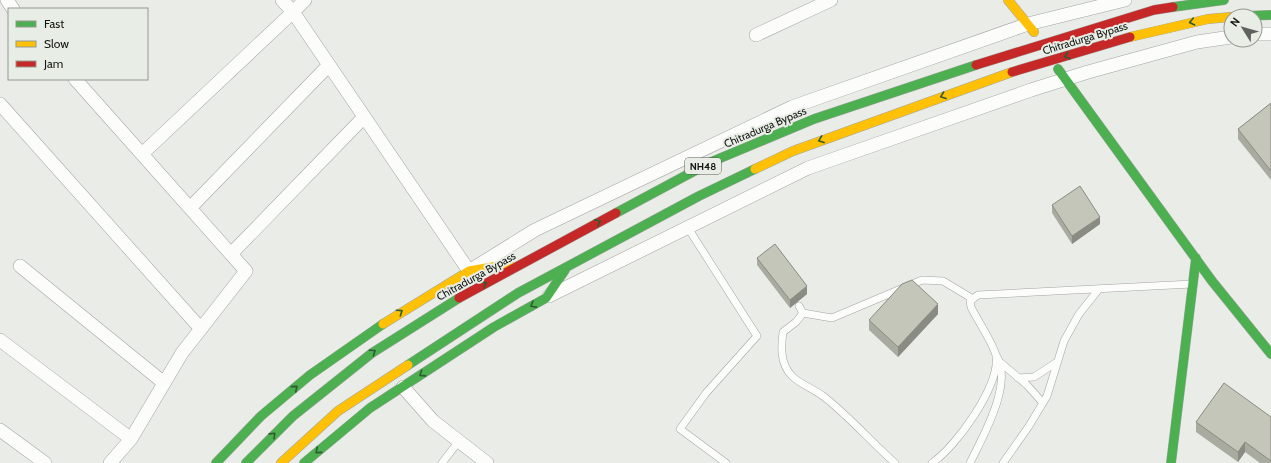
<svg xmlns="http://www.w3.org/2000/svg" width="1271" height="463" viewBox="0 0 1271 463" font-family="Cabin,sans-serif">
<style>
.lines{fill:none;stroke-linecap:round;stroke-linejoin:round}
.lane-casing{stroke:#a3a5a2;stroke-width:8}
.street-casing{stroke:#a3a5a2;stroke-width:14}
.fast-casing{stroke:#a3a5a2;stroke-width:10}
.slow-casing{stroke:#a3a5a2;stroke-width:10}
.jam-casing{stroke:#a3a5a2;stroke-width:10}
.lane{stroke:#fcfcfb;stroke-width:7}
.street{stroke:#fcfcfb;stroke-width:13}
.fast{stroke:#4caf50;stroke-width:9}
.slow{stroke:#ffc107;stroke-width:9}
.jam{stroke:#c62828;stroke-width:9}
.wall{fill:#a9aaa0}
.shaded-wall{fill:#8a8b82}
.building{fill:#c5c6ba;stroke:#8a8b82}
.oneway{stroke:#2e5b2f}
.labels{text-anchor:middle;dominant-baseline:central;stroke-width:4;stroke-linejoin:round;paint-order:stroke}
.shield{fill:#e8eee5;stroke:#545853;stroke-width:1}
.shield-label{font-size:10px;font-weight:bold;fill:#151714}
.street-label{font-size:11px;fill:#151714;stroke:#e8eee5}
</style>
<rect width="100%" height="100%" fill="#e9ece7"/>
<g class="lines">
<defs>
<path id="lane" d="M688,228L757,336L706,393L680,429L726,463
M799,306L803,313L796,322L783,332C781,347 780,364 792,376C798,383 814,389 823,396C849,416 871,442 895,463
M803,313L832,318L922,280L943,281L973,299
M1001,363L1027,385L1043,403
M1018,378L1034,377L1057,362
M442,463L459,441
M932,463C956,447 1000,386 996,356C995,346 976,318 971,307L970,301L978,295L1192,284
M970,463C983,436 1014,383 996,355
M1003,463L1029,426L1047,396L1064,341L1079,314L1099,289"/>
<path id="street" d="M7,0L13,9
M282,0L293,12L305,0
M1255,34H1271
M756,35L831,0
M75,79L246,271L182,353L131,439L110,463
M0,104L201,329
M142,154L293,12L469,271L535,230L792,107L1028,24L1125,0
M190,208L329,65
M231,254L364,117
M20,266L164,383
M549,296L808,168L1031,90L1088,72L1197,42L1231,37
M0,340L131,439
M403,387L433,421L487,463
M0,430L45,463"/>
<path id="fast" d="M1173,7L1224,0
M1244,16L1271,15
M1058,69L1212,281L1271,354
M616,213L711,162L814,119L976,65
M408,365L518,293L699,196L755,169
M216,463L261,416L310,375L383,324
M246,463L293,416L372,353L459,298
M304,463L370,408L494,327L546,298L565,270
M1171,463L1196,258"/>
<path id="slow" d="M1008,0L1034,32
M1130,37L1208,19L1231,17
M755,169L793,151L1012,72
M383,324L469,271L509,264
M281,463L338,411L408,365"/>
<path id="jam" d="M976,65L1154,10L1173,7
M1012,72L1130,37
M459,298L616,213"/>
</defs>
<use href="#lane" class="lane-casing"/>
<use href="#street" class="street-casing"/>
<use href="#fast" class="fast-casing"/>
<use href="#slow" class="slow-casing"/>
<use href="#jam" class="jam-casing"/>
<use href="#lane" class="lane"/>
<use href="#street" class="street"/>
<use href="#fast" class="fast"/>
<use href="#slow" class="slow"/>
<use href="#jam" class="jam"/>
</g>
<path class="wall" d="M1271,103V180L1238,139V129Z
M1052,205L1100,224L1072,244L1052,213Z
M757,258L807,294L790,308L757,265Z
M938,314L898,357L869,330V320Z
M1271,417V463H1260L1245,452L1238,462L1196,432V422Z"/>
<path class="shaded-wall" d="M1100,217V224L1072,244V236Z
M807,286V294L790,308V300Z
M938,304V314L898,357V347Z
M1245,442V452L1238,462V452Z"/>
<path class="building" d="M1271,103V171L1238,129Z
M1080,186L1100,217L1072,236L1052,205Z
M775,244L807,286L790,300L757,258Z
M912,280L938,304L898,347L869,320L902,284Z
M1224,383L1271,417V461L1245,442L1238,452L1196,422Z"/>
<defs><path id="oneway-chevron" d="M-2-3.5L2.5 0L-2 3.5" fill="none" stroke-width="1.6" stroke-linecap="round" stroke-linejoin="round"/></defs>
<g class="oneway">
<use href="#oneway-chevron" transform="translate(1192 22) rotate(168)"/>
<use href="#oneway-chevron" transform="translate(1067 56) rotate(163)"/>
<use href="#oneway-chevron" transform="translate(943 96) rotate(160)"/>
<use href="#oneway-chevron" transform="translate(821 140) rotate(160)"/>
<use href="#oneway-chevron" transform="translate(598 222) rotate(-28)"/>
<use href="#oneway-chevron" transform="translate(484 284) rotate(-28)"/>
<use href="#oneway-chevron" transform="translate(533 305) rotate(151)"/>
<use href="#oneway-chevron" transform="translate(400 312) rotate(-34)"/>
<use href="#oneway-chevron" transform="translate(373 352) rotate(-35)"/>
<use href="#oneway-chevron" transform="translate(422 374) rotate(147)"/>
<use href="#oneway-chevron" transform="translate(295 388) rotate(-40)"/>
<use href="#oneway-chevron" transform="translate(273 435) rotate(-44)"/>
<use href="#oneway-chevron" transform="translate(318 451) rotate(140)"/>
</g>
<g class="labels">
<rect class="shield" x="685" y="158" width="36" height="16" rx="3"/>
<g class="shield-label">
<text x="703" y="166">NH48</text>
</g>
<g class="street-label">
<text transform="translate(1085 38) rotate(-17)">Chitradurga Bypass</text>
<text transform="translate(765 127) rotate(-23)">Chitradurga Bypass</text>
<text transform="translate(476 276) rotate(-29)">Chitradurga Bypass</text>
</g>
</g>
<rect x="8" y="8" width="140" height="72" fill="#e8eee5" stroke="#949891"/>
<rect x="16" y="21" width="20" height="6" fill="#4caf50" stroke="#949891"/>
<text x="44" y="28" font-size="12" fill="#151714">Fast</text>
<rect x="16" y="41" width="20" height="6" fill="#ffc107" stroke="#949891"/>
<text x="44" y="48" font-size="12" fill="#151714">Slow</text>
<rect x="16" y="61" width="20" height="6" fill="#c62828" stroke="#949891"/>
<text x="44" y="68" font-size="12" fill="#151714">Jam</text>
<g transform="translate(1243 28) rotate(307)"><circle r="19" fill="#e8eee5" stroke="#949891"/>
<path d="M0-3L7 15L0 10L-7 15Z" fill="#5f625e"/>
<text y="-6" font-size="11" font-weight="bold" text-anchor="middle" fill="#151714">N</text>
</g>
</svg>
